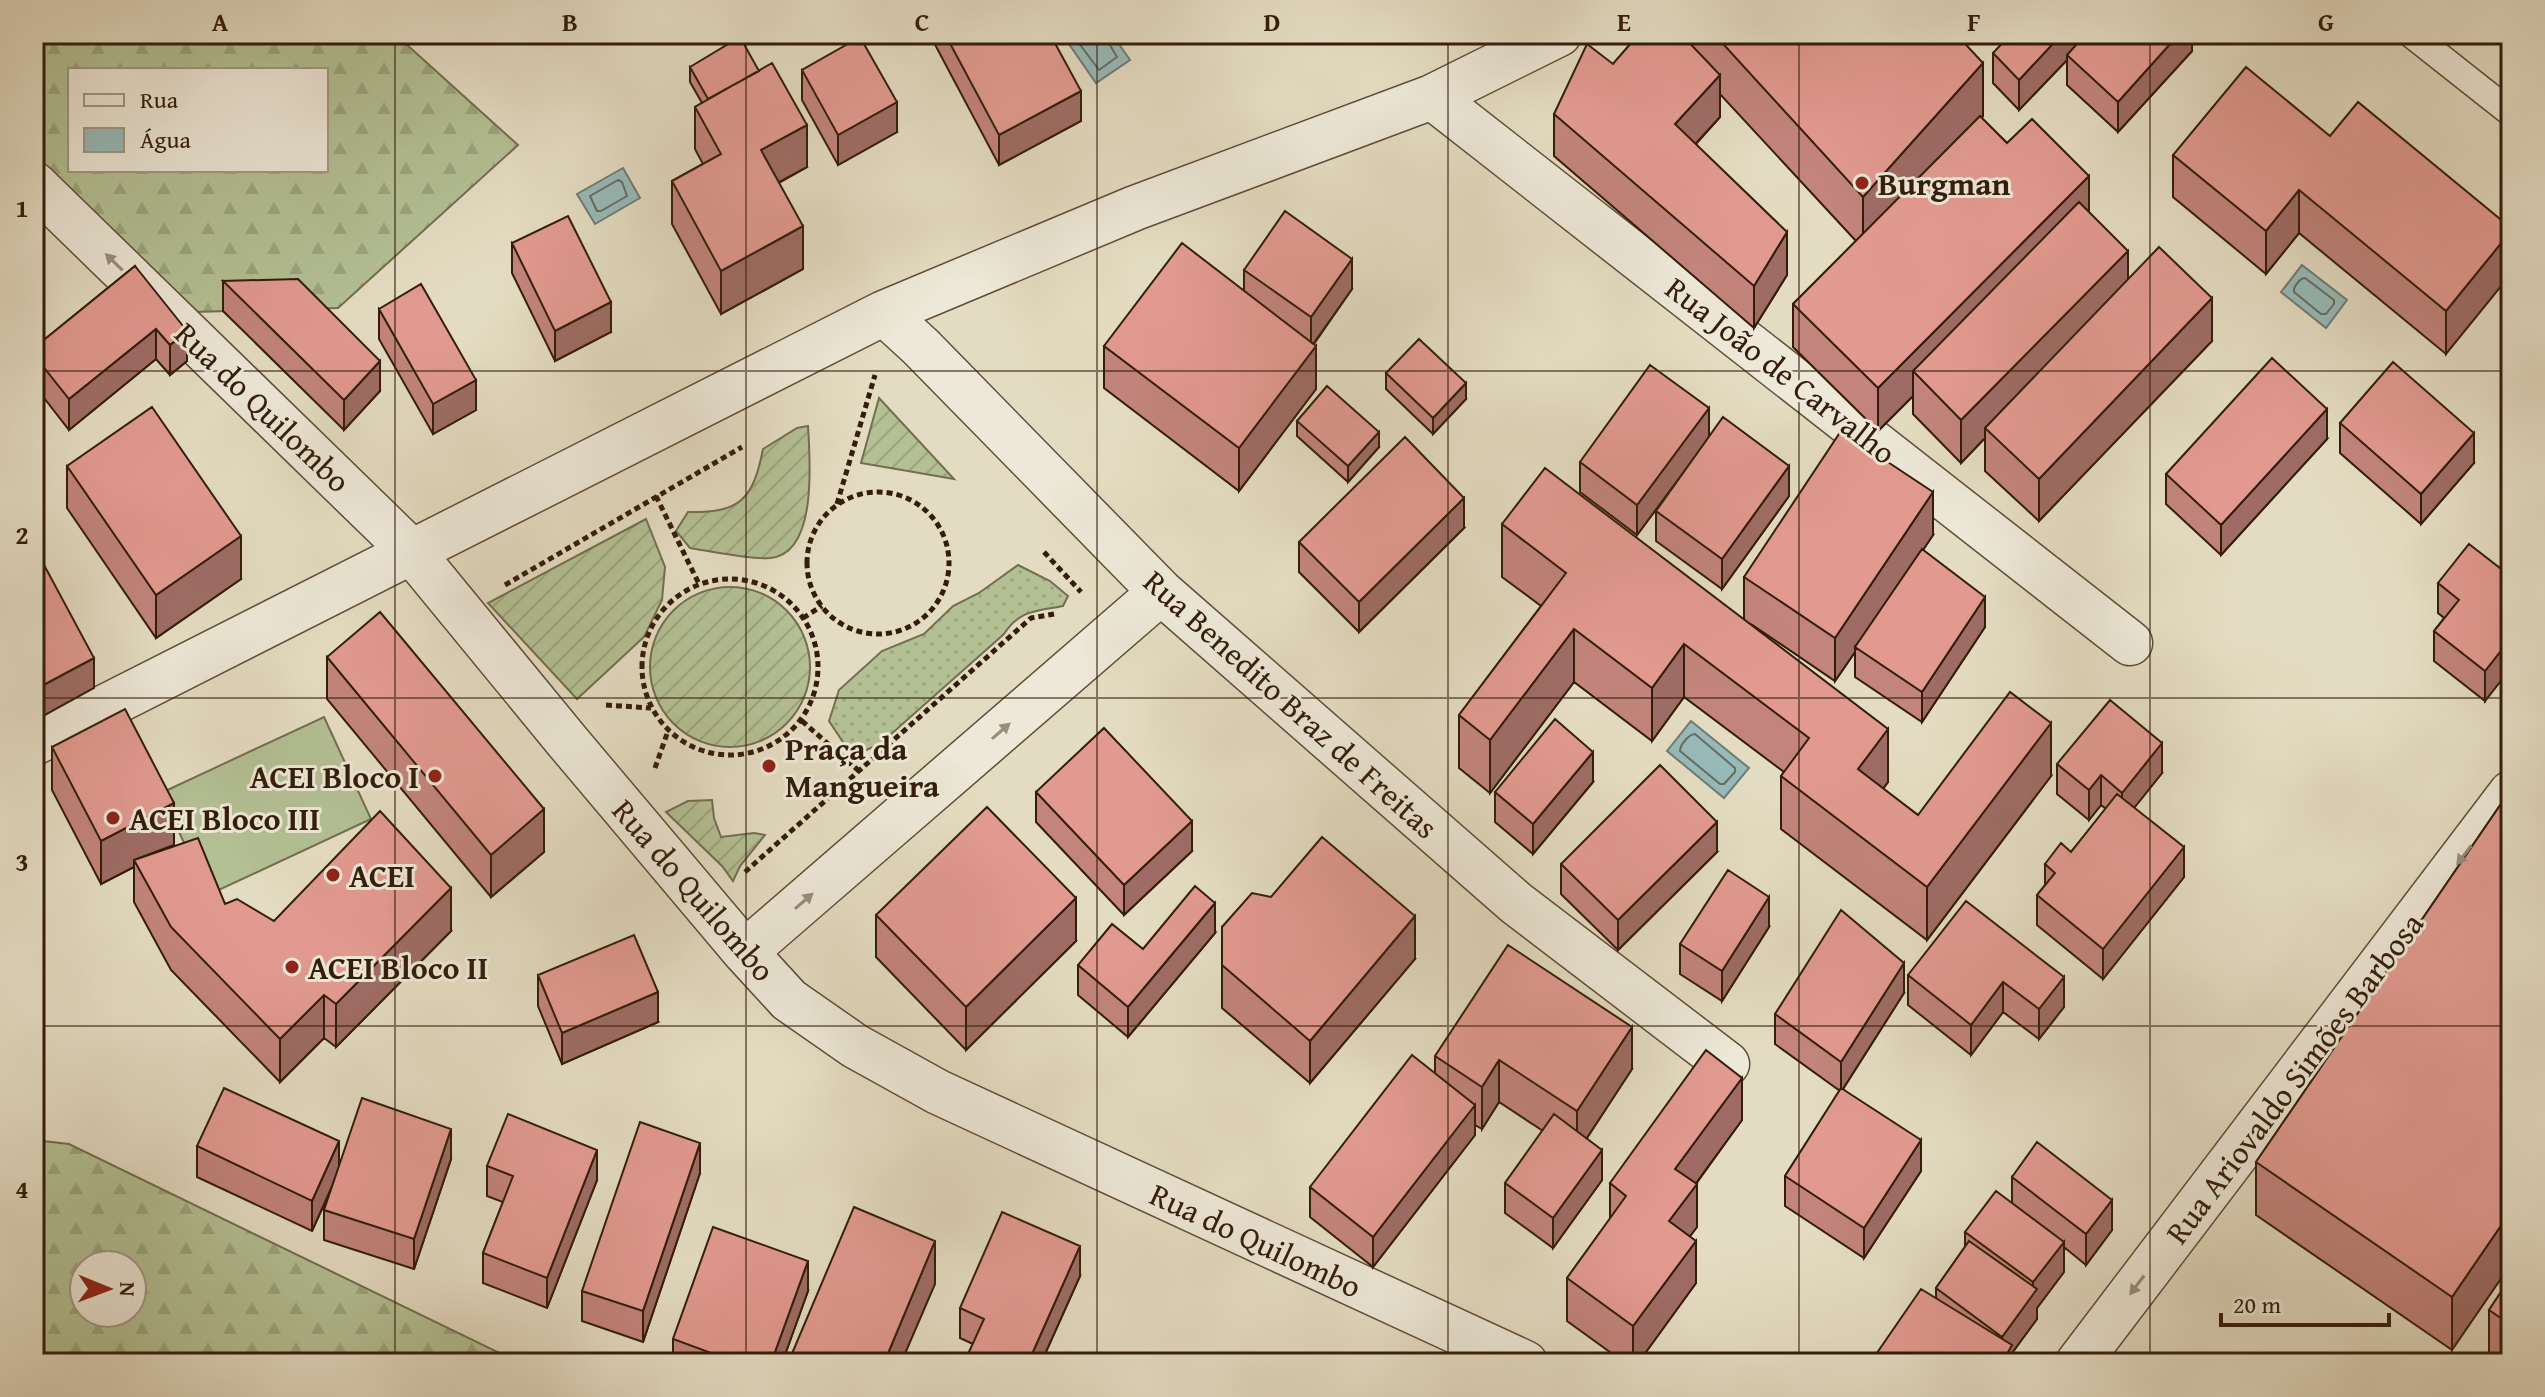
<svg xmlns="http://www.w3.org/2000/svg" width="2545" height="1397" viewBox="0 0 2545 1397" font-family="'Gentium Book Plus',serif">
<style>
.grass{fill:url(#grass-dots);stroke:#736e4f;stroke-width:2}
.forest{fill:url(#forest-firs);stroke:#736e4f;stroke-width:2;fill-rule:evenodd}
.garden{fill:url(#garden-furrows);stroke:#736e4f;stroke-width:2}
.pitch{fill:#b3c094;stroke:#736e4f;stroke-width:2}
.water{fill:#97bab9;stroke:#6f7b73;stroke-width:2}
.lines{fill:none;stroke-linecap:round;stroke-linejoin:round}
.shore{stroke:#656c62;stroke-width:2}
.service-casing{stroke:#5f4d38;stroke-width:29}
.minor-casing{stroke:#5f4d38;stroke-width:47}
.path{stroke:#331d0a;stroke-width:5;stroke-dasharray:6 4;stroke-linecap:butt}
.service{stroke:#ede8d7;stroke-width:26}
.minor{stroke:#ede8d7;stroke-width:44}
.wall{fill:#c2847c;stroke:#331d0a;stroke-width:2}
.shaded-wall{fill:#9e6c65;stroke:#331d0a;stroke-width:2}
.building{fill:#e29a90;stroke:#331d0a;stroke-width:2}
.oneway{fill:#998d7b}
.grid{fill:none;stroke:#331d0a;stroke-width:2;stroke-opacity:0.55}
.poi-dot{fill:#8f2418;stroke:#ede8d7;stroke-width:3}
.labels{text-anchor:middle;dominant-baseline:central;stroke-width:6;stroke-linejoin:round;paint-order:stroke}
.poi-label{font-size:32px;font-weight:bold;fill:#331d0a;stroke:#ede8d7;text-anchor:start}
.street-label{font-size:32px;fill:#331d0a;stroke:#ede8d7}
.neatline{fill:none;stroke:#331d0a;stroke-width:3}
.grid-label{font-size:26px;text-anchor:middle;font-weight:bold;fill:#331d0a}
</style>
<defs>
<pattern id="grass-dots" width="8" height="8" patternUnits="userSpaceOnUse" patternTransform="scale(2)"><rect width="8" height="8" fill="#b3c094"/><path d="M2 2h.1M6 6h.1" fill="none" stroke="#9aa57e" stroke-width="1.8" stroke-linecap="round"/></pattern>
<pattern id="forest-firs" width="22" height="20" patternUnits="userSpaceOnUse" patternTransform="scale(2)"><rect width="22" height="20" fill="#b3c094"/><path d="M5 1l3.5 6h-7zM16 11l3.5 6h-7z" fill="#9aa57e"/></pattern>
<pattern id="garden-furrows" width="10" height="10" patternUnits="userSpaceOnUse" patternTransform="scale(2)"><rect width="10" height="10" fill="#b3c094"/><path d="M-1 1l2-2M0 10L10 0M9 11l2-2" fill="none" stroke="#9aa57e"/></pattern>
</defs>
<rect width="100%" height="100%" fill="#e4dcc2"/>
<filter id="stains"><feTurbulence type="fractalNoise" baseFrequency=".0025" numOctaves="4"/><feColorMatrix values="0 0 0 0 .2 0 0 0 0 .09 0 0 0 0 .02 0 0 0 .5 -.17"/></filter>
<radialGradient id="worn" r=".72"><stop offset=".6" stop-color="#630" stop-opacity="0"/><stop offset="1" stop-color="#630" stop-opacity=".3"/></radialGradient>
<path class="grass" d="M1018,565L1050,581L1068,596L1063,606C1037,611 1019,610 1004,634L880,744L857,754L845,745L829,721L839,690L882,651L924,634L953,606L979,593Z"/>
<path class="forest" d="M34,34H395L518,145L338,308L193,312L34,156ZM70,70H326V170H70Z
M34,1140L69,1144L520,1363H34ZM84,1265H132V1313H84Z"/>
<path class="garden" d="M879,398L954,479L861,463Z
M808,426C810,460 818,554 770,558C752,560 709,551 690,548L676,531L688,512C740,513 753,500 763,449L797,428Z
M646,519L665,567L662,600L644,637L577,699L488,603Z
M650 667a80 80 0 1 1 160 0a80 80 0 1 1-160 0Z
M712,800L714,818L721,837L754,833L765,835L740,866L733,881L722,866L666,812L688,801Z"/>
<path class="pitch" d="M324,717L371,819L208,895L161,793Z"/>
<path class="water" d="M1062,34H1112L1130,60L1096,83Z
M623,168L640,198L595,224L577,194Z
M2302,265L2347,300L2326,328L2281,292Z
M1691,721L1749,768L1724,798L1667,751Z"/>
<g class="lines">
<path class="shore" d="M1072,34L1099,70L1117,57L1107,40L1106,34
M618,180L622,182L627,196L601,211H597L590,196Z
M2305,278L2334,300V304L2326,314H2321L2294,292C2293,287 2300,278 2305,278Z
M1695,734L1735,768V772L1724,784H1720L1680,751C1680,745 1689,734 1695,734Z"/>
<defs>
<path id="service" d="M2411,34L2511,113"/>
<path id="minor" d="M1432,97L2130,643
M34,184L411,551L567,741L745,952L789,1000L855,1046L938,1092L1525,1363
M884,313L921,347L1161,592L1516,903L1727,1064
M34,743L884,313L1135,208L1432,97L1559,34
M745,952L1161,592
M2078,1363L2511,793"/>
</defs>
<use href="#service" class="service-casing"/>
<use href="#minor" class="minor-casing"/>
<path class="path" d="M807 563a71 71 0 1 1 142 0a71 71 0 1 1-142 0Z
M656,496L699,584
M837,504L875,375
M1044,552L1081,592
M642 667a88 88 0 1 1 176 0a88 88 0 1 1-176 0Z
M505,585L742,447
M803,618L822,606
M606,705L651,708
M802,721L859,771
M655,768L668,731
M745,872L1031,618L1054,614"/>
<use href="#service" class="service"/>
<use href="#minor" class="minor"/>
</g>
<path class="wall" d="M932,34H1050L1081,121L999,165L932,39Z
M1639,34H1956L1983,116L1981,118L2007,143L2089,212L2128,280L2212,341L2039,521L1985,471V438L1961,463L1913,414V396L1878,431L1793,347V304L1856,241L1720,94V117L1696,144L1787,275L1754,328L1554,156V114L1613,64Z
M2192,34V51L2118,132L2067,85V60L2019,110L1993,83V53Z
M690,67L807,167L779,183L803,269L721,314L672,224V181L703,164L695,149V107L702,103L690,82Z
M802,70L897,132L838,165L802,100Z
M2330,136L2511,228L2446,354L2299,233L2266,274L2173,197V155Z
M512,243L611,332L555,361L512,273Z
M135,266L187,361L170,375L156,359L69,430L34,385V348Z
M1244,270L1352,289L1314,344L1316,389L1239,491L1104,388V346L1244,291Z
M223,281L380,391L344,430L223,311Z
M379,309L476,410L433,434L379,339Z
M1386,373L1466,399L1433,434L1386,389Z
M1297,421L1379,447L1348,482L1297,436Z
M2340,423L2474,463L2421,524L2340,453Z
M1709,438L1789,496L1722,589L1656,541V511L1701,449L1637,535L1580,492V462Z
M2327,439L2221,555L2166,504V474Z
M67,466L241,579L156,638L67,508Z
M1502,524L1744,619V577L1933,535L1923,550L1985,627L1922,722L1855,677V652L1835,681L1751,624L1888,782L1883,789L1918,815L2051,776L1927,940L1781,829V776L1784,772L1684,697L1652,741L1574,682L1490,793L1459,768V715L1541,606L1502,577Z
M1464,528L1359,632L1299,572V542Z
M2500,568L2485,701L2434,661V631L2444,618L2438,613V583Z
M327,657L544,852L491,897L327,699Z
M52,747L174,845L225,904L274,921L451,931L336,1047L324,1038L280,1082L171,970L134,902V867L101,884L52,790Z
M2057,764L2162,773L2134,808L2184,877L2103,979L2037,925V895L2045,885V864L2071,852L2106,809L2101,805L2089,820L2057,794Z
M1593,782L1533,854L1495,822V792Z
M1036,792L1192,851L1124,915L1036,822Z
M2503,801L2452,1350L2256,1215V1162Z
M1717,852L1618,950L1561,894V864Z
M876,915L1076,941L966,1050L876,957Z
M1222,927L1415,959L1310,1083L1222,1008Z
M1769,927L1722,1001L1680,974V944Z
M1215,933L1128,1037L1078,995V965Z
M538,975L658,1022L562,1064L538,1006Z
M1908,975L2064,977V1007L2039,1039L2003,1012L1971,1055L1908,1005Z
M1904,993L1843,1089L1921,1171L1864,1258L1785,1206V1176L1840,1091L1775,1044V1014Z
M1435,1056L1632,1069L1587,1138L1602,1180L1553,1248L1505,1213V1183L1543,1131L1499,1102L1482,1129L1475,1125V1135L1373,1267L1310,1217V1187L1435,1073Z
M1742,1120L1696,1184L1697,1227L1690,1236L1696,1283L1638,1363H1625L1567,1321V1278L1610,1219V1183Z
M197,1146L339,1165L451,1159L414,1269L324,1240V1210L331,1189L312,1231L197,1177Z
M487,1166L597,1180L547,1308L483,1283V1253L503,1202L487,1196Z
M700,1173L643,1342L582,1321V1291Z
M2012,1177L2112,1230L2086,1265L2064,1247V1272L2037,1308V1319L2012,1353V1363L1936,1298V1288L1965,1247V1232L2012,1203Z
M1080,1276L1041,1363H964L973,1344L960,1338V1308Z
M2511,1277V1363H2489V1310Z
M808,1291L782,1363H673V1339Z"/>
<path class="shaded-wall" d="M2062,34H2091L2067,55V60L2019,110V80Z
M2179,34H2192V51L2118,132V102Z
M1983,63V116L1863,250V197Z
M1720,75V117L1675,166V124Z
M1081,91V121L999,165V135Z
M897,102V132L838,165V135Z
M807,125V167L761,192V150Z
M2089,176V218L1913,371V396L1878,431V388Z
M2299,190V233L2266,274V231Z
M803,226V269L721,314V271Z
M2511,231V274L2446,354V311Z
M1787,232V275L1754,328V286Z
M2128,251V294L1985,428V438L1961,463V420Z
M1352,259V289L1311,347V317Z
M2212,298V341L2039,521V479Z
M611,302V332L555,361V331Z
M156,329V359L69,430V399Z
M187,331V361L170,375V345Z
M1316,346V389L1239,491V448Z
M380,361V391L344,430V400Z
M476,380V410L433,434V404Z
M1466,383V399L1433,434V418Z
M1709,408V438L1637,535V505Z
M2327,409V439L2221,555V525Z
M1379,432V447L1348,482V466Z
M2474,433V463L2421,524V494Z
M1789,466V496L1722,589V559Z
M1933,492V535L1857,649L1855,647V652L1835,681V638Z
M1464,498V528L1359,632V602Z
M241,536V579L156,638V595Z
M1985,597V627L1922,722V692Z
M1574,629V682L1490,793V740Z
M2511,638V668L2485,701V671Z
M1684,644V697L1652,741V688Z
M94,658V688L34,721V690Z
M2051,723V776L1927,940V887Z
M1888,729V782L1858,822V769Z
M2162,743V773L2122,823V793Z
M1593,752V782L1533,854V824Z
M2101,775V805L2089,820V790Z
M174,803V845L134,860V867L101,884V841Z
M544,809V852L491,897V855Z
M1192,821V851L1124,915V885Z
M1717,822V852L1618,950V920Z
M2184,847V877L2103,979V949Z
M451,888V931L336,1047V1004Z
M1769,897V927L1722,1001V971Z
M1076,898V941L966,1050V1007Z
M1215,903V933L1128,1037V1007Z
M1415,916V959L1310,1083V1041Z
M1904,963V993L1841,1092V1062Z
M2064,977V1007L2039,1039V1009Z
M2003,982V1012L1971,1055V1025Z
M658,992V1022L562,1064V1033Z
M324,995V1038L280,1082V1039Z
M1632,1027V1069L1577,1153V1111Z
M1499,1060V1102L1482,1129V1087Z
M1742,1078V1120L1675,1212V1169Z
M1475,1105V1135L1373,1267V1237Z
M451,1129V1159L414,1269V1239Z
M1921,1140V1171L1864,1258V1228Z
M339,1141V1171L312,1231V1201Z
M700,1143V1173L643,1342V1311Z
M597,1150V1180L547,1308V1278Z
M1602,1150V1180L1553,1248V1218Z
M1697,1184V1227L1669,1264V1221Z
M2112,1200V1230L2086,1265V1234Z
M2511,1211V1264L2452,1350V1297Z
M935,1241V1284L901,1363H884Z
M1696,1241V1283L1638,1363H1633V1326Z
M2064,1242V1272L2037,1308V1319L2012,1353V1363H2002V1337L2033,1294V1282Z
M1080,1246V1276L1041,1363H1028Z
M808,1261V1291L782,1363H771Z"/>
<path class="building" d="M945,34H1050L1081,91L999,135Z
M1639,34H1681L1720,75L1675,124L1787,232L1754,286L1554,114L1587,44L1613,64Z
M1714,34H1956L1983,63L1863,197Z
M2011,34H2062L2019,80L1993,53Z
M2086,34H2179L2118,102L2067,55Z
M740,37L759,71L708,99L690,67Z
M860,37L897,102L838,135L802,70Z
M772,63L807,125L761,150L803,226L721,271L672,181L721,154L695,107Z
M2246,67L2330,136L2358,102L2511,228V231L2446,311L2299,190L2266,231L2173,155Z
M1980,116L2007,143L2032,119L2089,176L1878,388L1793,304Z
M2079,202L2128,251L1961,420L1913,371Z
M1285,211L1352,259L1311,317L1244,270Z
M568,216L611,302L555,331L512,243Z
M1182,243L1316,346L1239,448L1104,346Z
M2159,247L2212,298L2039,479L1985,428Z
M135,266L187,331L170,345L156,329L69,399L34,355V348Z
M298,279L380,361L344,400L223,281Z
M421,284L476,380L433,404L379,309Z
M1419,339L1466,383L1433,418L1386,373Z
M2272,358L2327,409L2221,525L2166,474Z
M2393,362L2474,433L2421,494L2340,423Z
M1650,365L1709,408L1637,505L1580,462Z
M1327,386L1379,432L1348,466L1297,421Z
M152,407L241,536L156,595L67,466Z
M1723,417L1789,466L1722,559L1656,511Z
M1841,431L1933,492L1835,638L1744,577Z
M1405,437L1464,498L1359,602L1299,542Z
M1545,468L1888,729L1858,769L1918,815L2010,692L2051,723L1927,887L1781,776L1809,738L1684,644L1652,688L1574,629L1490,740L1459,715L1566,573L1502,524Z
M2469,544L2500,568L2511,555V638L2485,671L2434,631L2459,600L2438,583Z
M1922,549L1985,597L1922,692L1855,647Z
M36,550L94,658L34,690V551Z
M380,612L544,809L491,855L327,657Z
M2110,700L2162,743L2122,793L2101,775L2089,790L2057,764Z
M125,709L174,803L101,841L52,747Z
M1555,719L1593,752L1533,824L1495,792Z
M1104,728L1192,821L1124,885L1036,792Z
M1660,765L1717,822L1618,920L1561,864Z
M2117,794L2184,847L2103,949L2037,895L2055,873L2045,864L2061,843L2071,852Z
M2503,801L2511,807V1211L2452,1297L2256,1162Z
M987,807L1076,898L966,1007L876,915Z
M380,811L451,888L336,1004L324,995L280,1039L171,927L134,860L198,838L225,904L237,899L274,921Z
M1322,837L1415,916L1310,1041L1222,965V927L1252,893L1271,897Z
M1728,870L1769,897L1722,971L1680,944Z
M1195,886L1215,903L1128,1007L1078,965L1112,924L1143,949Z
M1966,901L2064,977L2039,1009L2003,982L1971,1025L1908,975Z
M1841,910L1904,963L1841,1062L1775,1014Z
M634,935L658,992L562,1033L538,975Z
M1508,945L1632,1027L1577,1111L1499,1060L1482,1087L1435,1056Z
M1706,1050L1742,1078L1675,1169L1697,1184L1669,1221L1696,1241L1633,1326L1567,1278L1626,1196L1610,1183Z
M1412,1055L1475,1105L1373,1237L1310,1187Z
M224,1088L339,1141L312,1201L197,1146Z
M1841,1088L1921,1140L1864,1228L1785,1176Z
M362,1098L451,1129L414,1239L324,1210Z
M508,1114L597,1150L547,1278L483,1253L513,1176L487,1166Z
M1554,1114L1602,1150L1553,1218L1505,1183Z
M640,1122L700,1143L643,1311L582,1291Z
M2037,1142L2112,1200L2086,1234L2012,1177Z
M1996,1191L2064,1242L2033,1282L1965,1232Z
M854,1207L935,1241L884,1363H788Z
M1002,1212L1080,1246L1028,1363H964L984,1319L960,1308Z
M713,1227L808,1261L771,1363H738L673,1339Z
M1969,1241L2037,1289L2002,1337L1936,1288Z
M2511,1277V1325L2489,1310Z
M1921,1289L2012,1345L2002,1363H1870Z"/>
<defs><path id="oneway-solid" d="M-6-.8H1V-3.2L6.5 0L1 3.2V.8H-6Z" transform="scale(2)"/></defs>
<g class="oneway">
<use href="#oneway-solid" transform="translate(114 262) rotate(-136)"/>
<use href="#oneway-solid" transform="translate(1001 731) rotate(-41)"/>
<use href="#oneway-solid" transform="translate(2464 855) rotate(127)"/>
<use href="#oneway-solid" transform="translate(804 901) rotate(-41)"/>
<use href="#oneway-solid" transform="translate(2137 1285) rotate(127)"/>
</g>
<path class="grid" d="M395,34V1363M746,34V1363M1097,34V1363M1448,34V1363M1799,34V1363M2150,34V1363M34,371H2511M34,698H2511M34,1026H2511"/>
<g class="poi-dot">
<circle cx="1862" cy="183" r="8"/>
<circle cx="769" cy="766" r="8"/>
<circle cx="435" cy="776" r="8"/>
<circle cx="113" cy="818" r="8"/>
<circle cx="333" cy="875" r="8"/>
<circle cx="292" cy="967" r="8"/>
</g>
<g class="labels">
<g class="poi-label">
<text x="1878" y="183">Burgman</text>
<text x="785" y="748">Praça da<tspan x="785" dy="37">Mangueira</tspan></text>
<text x="419" y="776" text-anchor="end">ACEI Bloco I</text>
<text x="129" y="818">ACEI Bloco III</text>
<text x="349" y="875">ACEI</text>
<text x="308" y="967">ACEI Bloco II</text>
</g>
<g class="street-label">
<text transform="translate(1781 370) rotate(38)">Rua João de Carvalho</text>
<text transform="translate(263 407) rotate(44)">Rua do Quilombo</text>
<text transform="translate(1291 704) rotate(42)">Rua Benedito Braz de Freitas</text>
<text transform="translate(694 890) rotate(49)">Rua do Quilombo</text>
<text transform="translate(2294 1078) rotate(-53)">Rua Ariovaldo Simões Barbosa</text>
<text transform="translate(1256 1240) rotate(25)">Rua do Quilombo</text>
</g>
</g>
<rect width="2545" height="1397" fill="none" stroke="#e4dcc2" stroke-width="88"/>
<rect x="68" y="68" width="260" height="104" fill="#ede8d7" stroke="#a39785" stroke-width="2"/>
<rect x="84" y="94" width="40" height="12" fill="#ede8d7" stroke="#a39785" stroke-width="2"/>
<text x="140" y="108" font-size="24" fill="#331d0a">Rua</text>
<rect x="84" y="128" width="40" height="24" fill="#97bab9" stroke="#a39785" stroke-width="2"/>
<text x="140" y="148" font-size="24" fill="#331d0a">Água</text>
<g transform="translate(108 1289) rotate(91)"><circle r="38" fill="#ede8d7" stroke="#a39785" stroke-width="2"/>
<path d="M0-6L14 30L0 20L-14 30Z" fill="#8f2418"/>
<text y="-12" font-size="22" font-weight="bold" text-anchor="middle" fill="#331d0a">N</text>
</g>
<path d="M2221 1313v12h168v-12" fill="none" stroke="#331d0a" stroke-width="4"/>
<text x="2233" y="1313" font-size="24" fill="#331d0a" stroke="#ede8d7" stroke-width="6" paint-order="stroke">20 m</text>
<rect x="44" y="44" width="2457" height="1309" class="neatline"/>
<g class="grid-label">
<text x="220" y="31">A</text>
<text x="570" y="31">B</text>
<text x="922" y="31">C</text>
<text x="1272" y="31">D</text>
<text x="1624" y="31">E</text>
<text x="1974" y="31">F</text>
<text x="2326" y="31">G</text>
<text x="22" y="217">1</text>
<text x="22" y="544">2</text>
<text x="22" y="871">3</text>
<text x="22" y="1198">4</text>
</g>
<rect width="100%" height="100%" filter="url(#stains)"/>
<rect width="100%" height="100%" fill="url(#worn)"/>
</svg>
